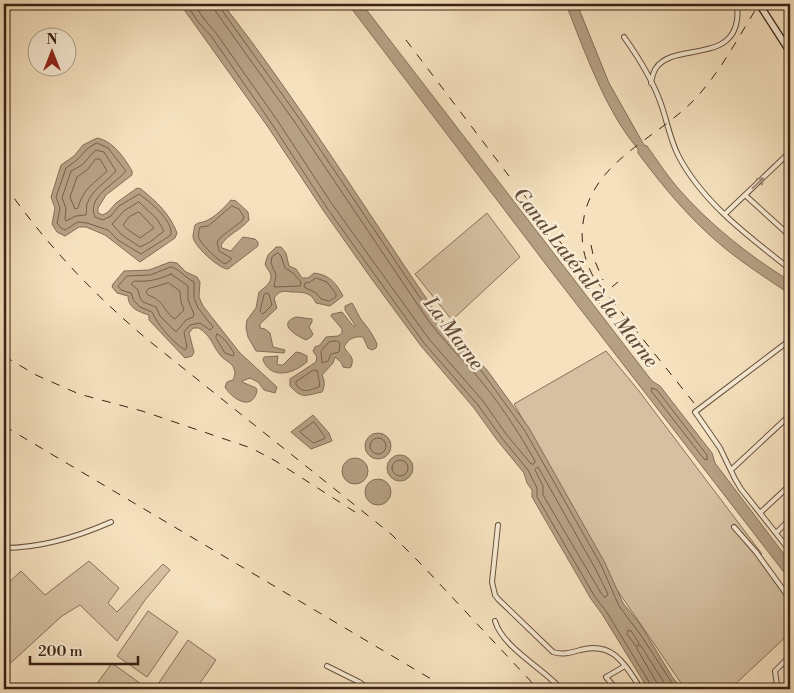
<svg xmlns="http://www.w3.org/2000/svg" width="794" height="693" viewBox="0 0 794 693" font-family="'Libre Bodoni',serif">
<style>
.green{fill:#d5c0a1;stroke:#88705a}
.water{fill:#b5a084;stroke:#846d57}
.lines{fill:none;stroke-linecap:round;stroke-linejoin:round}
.shore{stroke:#78604c;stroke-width:1}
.street-casing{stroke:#69513e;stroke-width:6}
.secondary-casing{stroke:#3a2113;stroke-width:8}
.street{stroke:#f8ecd5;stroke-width:4}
.secondary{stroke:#f8ecd5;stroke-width:5.5}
.rail{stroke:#3a2113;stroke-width:1;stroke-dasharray:9 9;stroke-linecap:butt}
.oneway{stroke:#a2917e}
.labels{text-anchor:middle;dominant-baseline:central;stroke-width:5;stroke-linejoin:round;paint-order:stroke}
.water-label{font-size:20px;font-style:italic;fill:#654d3b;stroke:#f8ecd5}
</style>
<rect width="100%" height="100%" fill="#f5e1be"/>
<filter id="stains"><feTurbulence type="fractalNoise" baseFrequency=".004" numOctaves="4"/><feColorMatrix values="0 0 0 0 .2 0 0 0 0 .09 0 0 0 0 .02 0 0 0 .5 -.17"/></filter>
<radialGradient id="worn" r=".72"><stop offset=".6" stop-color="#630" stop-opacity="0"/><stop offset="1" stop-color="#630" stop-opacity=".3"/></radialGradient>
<path class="green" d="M487,213L520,257L452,320L415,274Z
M606,351L639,391L762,554L756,553L790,594V633L730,689H688L681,683L613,584L529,430L514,404Z
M89,561L119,588L108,603L117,612L163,564L170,570L145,600L117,641L80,605L62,616L4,669V587L21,571L45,595Z
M148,611L178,632L147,677L117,656Z
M188,640L216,660L196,689H166L158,684Z
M112,663L141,684L138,689H93Z"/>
<path class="water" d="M180,4H223C300,103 366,211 437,314L457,339L487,370L529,428L605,563L623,603L640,624L673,678L682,689H648L602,614L591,599L532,497V490L527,483L524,473L497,440L474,408L421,346L371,278L323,210L268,127Z
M348,4H362L652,381L660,386L712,453L715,463L790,562V580L554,275Z
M566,4H577L609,83L644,145L647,146C657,160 666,174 677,187C709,224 748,255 790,281V294C769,280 747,266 727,250C692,222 664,188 638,153V149C606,112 584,50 566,4Z
M97,138C113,141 124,157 132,171V175L106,195L98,208V213L103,215L108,212L116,203L137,188L141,189C157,202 170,214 177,233L175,238L140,262L105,235L86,227H79L65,236L57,232L52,224L55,208L51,197L61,165L74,156L83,145Z
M231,200L236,201L248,212L249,220C241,230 228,234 221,245L222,248L231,251L243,237L255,239L258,242V246L228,269C219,269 194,246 193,237C193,234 194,229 195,225C199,222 201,223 206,221C215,217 224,208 231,200Z
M276,247H281L286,253L289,266L296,269L302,278H308L314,273C330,275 336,283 343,296L330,306L316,303C311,292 303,292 292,292C283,291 280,290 274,298L277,308L260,324V328L265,329L270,333L273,347L285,350L284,353L256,351L248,337L246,328L247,320L256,308L259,292C264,288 272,283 271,275C270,271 266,268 265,264L268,255Z
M170,262L177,263L186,272L197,277L200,282L199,297L203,306L240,353L277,387L275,393L264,390L258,382L250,378L242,381V382L256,388L257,391C252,412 232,399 225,387L227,382L233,380C234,377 236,373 234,369C232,362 225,361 221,356C211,344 213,338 199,328H193L189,333L194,352L192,356L185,358L149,320V315C139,312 128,308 128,296L117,293L112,287L113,284L124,271L149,270Z
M352,303C356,309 358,316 363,322C369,329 373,335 377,344L376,348L372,350L368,348L363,337C354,336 348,339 344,347C349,356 355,356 351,367L348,368L343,367L341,362L335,357L333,363L322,375C325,381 325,386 322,392C306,395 303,400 290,386V379L316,362L317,357L313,351L315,347L320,345L326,337L338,336L342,333V329L331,316L332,314L342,312L354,327L355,325L345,310V306Z
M296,317L312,319V322L309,327L313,334L311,337L306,340C297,336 276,324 296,317Z
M296,352L301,353L307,356V362C293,374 271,380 263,360L264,357L278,356L277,363L279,365H283Z
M313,415L329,433L332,441L311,449L291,432Z
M365 446a13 13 0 1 1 26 0a13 13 0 1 1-26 0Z
M387 468a13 13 0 1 1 26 0a13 13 0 1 1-26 0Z
M342 471a13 13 0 1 1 26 0a13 13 0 1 1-26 0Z
M365 492a13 13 0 1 1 26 0a13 13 0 1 1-26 0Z"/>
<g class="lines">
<path class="shore" d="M186,4L199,23L211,36L272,124L327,208L375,275L424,343L478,405L501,437L528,470L537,488V497L595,597L606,611L651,685L652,689
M194,4L204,19L216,33L277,120L332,204L380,271L429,339L483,401L506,434L531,464H534L535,461C518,431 499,402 476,375C460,357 443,340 428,320L294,121L216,12L213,4
M220,4L221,9L299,118L433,317L453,342L483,373L525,431L601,565L619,606L640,634L676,689
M97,143L108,148L126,171C115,184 86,197 95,217L103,220L111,216L119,206L139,194C150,202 173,220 171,235L141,254L118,240L108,230L87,223L78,222L65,230L61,228L57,223L60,208L56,197L66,168L77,160L87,149Z
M96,150L104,152L116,171C107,182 92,189 87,204C86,207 87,212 86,215L76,216L66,221L65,219L66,208L62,198L71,171L82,165Z
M96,159H100L107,171C94,184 83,188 78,208L75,209L70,197L77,177L87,170Z
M139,202L157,219L164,231L150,242L140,247L122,235L112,224L124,211Z
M232,206L239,209L244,217L242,221L222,236L217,242L219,251L231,258V260L225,264C219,261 203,246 200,240C197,236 199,232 200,227L208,226Z
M139,212L154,228L140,238L127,229L123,225L129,217Z
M278,253L281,256L285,268L293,273L301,282L300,286L274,287L276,275L271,263L272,257Z
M171,267C178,268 186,278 194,282V298L198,308L213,327L210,330L200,323L190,325L184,332L187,347L185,350C172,342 158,325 152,312L140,307L134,301L131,293L121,290L118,286L127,276L150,275Z
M171,274L188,286V300L194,314L193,317L186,320L176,332L160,316L156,307L143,302L140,298L138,290L131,284L134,281C148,282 158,280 171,274Z
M316,278L327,282L336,294V297L329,301L321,299L316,293L304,287L305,283L310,282Z
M169,283L180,291L181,302L184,310L175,319C162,311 167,302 148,295L146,292L148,289Z
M266,293L269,294L272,305L263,314L260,311L264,295Z
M217,334C224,337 230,347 234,353L233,356L225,353L216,338Z
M337,341L340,343L339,352L331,354L328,361L322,363L321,351L329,342Z
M314,370L318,371C317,377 321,382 319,387C309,390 304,394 296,385V382Z
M652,388L657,390L707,455V460L704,459L652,392Z
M314,422L325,437L324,439L313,443L300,432Z
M370 446a8 8 0 1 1 16 0a8 8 0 1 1-16 0Z
M392 468a8 8 0 1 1 16 0a8 8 0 1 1-16 0Z
M538,467L595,568L608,594L606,597H604L601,593L543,495V486L535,470Z
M658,689L657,683L637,649V646L635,645L627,634L628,630L631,631L639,643L638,645L641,646L668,689"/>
<defs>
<path id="street" d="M624,37C639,58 653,81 661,104C667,121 670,139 678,155C702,202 749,237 790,269
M651,83C652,78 653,72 656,68C674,40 744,68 737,4
M745,195L790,236
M725,214L790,152
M790,340L695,412L720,448L735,479L741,489L790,551
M731,470L790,415
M760,513L790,485
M498,525L492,582L495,595L498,599L553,652C562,655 570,653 580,650C614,641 625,665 641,689
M734,527L756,552L790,599
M776,533L790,519
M4,548C41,548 77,537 111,522
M495,621C503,648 543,668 561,689
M327,666L359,682L369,689
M616,689L606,677L625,666
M772,689L777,685L775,671L790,656"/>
<path id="secondary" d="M759,4L790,52"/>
</defs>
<use href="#street" class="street-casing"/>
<use href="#secondary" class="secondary-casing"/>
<use href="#street" class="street"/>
<use href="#secondary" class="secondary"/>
<path class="rail" d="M406,40L509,176
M4,184C45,243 93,294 148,340L391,534L422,565L538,689
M524,195L571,256L587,286L600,304
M591,245L594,259L603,280
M612,287L618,282
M4,356L36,375L79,394L142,411L251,448L274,460L355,512
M694,403L594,278C585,262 580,243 583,223C591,161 657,139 695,99C721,71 739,36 759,4
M4,426L448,689"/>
</g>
<defs><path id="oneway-shaft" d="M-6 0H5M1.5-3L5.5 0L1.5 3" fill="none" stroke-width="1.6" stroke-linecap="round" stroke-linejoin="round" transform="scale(1.25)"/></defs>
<use class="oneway" href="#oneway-shaft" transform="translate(758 183) rotate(-43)"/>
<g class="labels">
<g class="water-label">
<text transform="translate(585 278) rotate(52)">Canal Latéral à la Marne</text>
<text transform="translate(453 334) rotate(53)">La Marne</text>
</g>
</g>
<rect width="794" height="693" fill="none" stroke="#f5e1be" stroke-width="20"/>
<rect x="5" y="5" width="784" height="683" fill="none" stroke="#3a2113" stroke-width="2.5"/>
<rect x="10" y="10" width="774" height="673" fill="none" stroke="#3a2113"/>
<g transform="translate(52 52)"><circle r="24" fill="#f8ecd5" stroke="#ac9b87"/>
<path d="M0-4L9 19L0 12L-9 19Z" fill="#8f2418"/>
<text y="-8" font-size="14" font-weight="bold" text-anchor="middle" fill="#3a2113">N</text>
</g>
<path d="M30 656v8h108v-8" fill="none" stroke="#3a2113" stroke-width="2.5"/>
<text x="38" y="656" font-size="15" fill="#3a2113" stroke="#f8ecd5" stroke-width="4" paint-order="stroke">200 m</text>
<rect width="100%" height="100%" filter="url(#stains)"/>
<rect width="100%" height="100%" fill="url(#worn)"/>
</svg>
